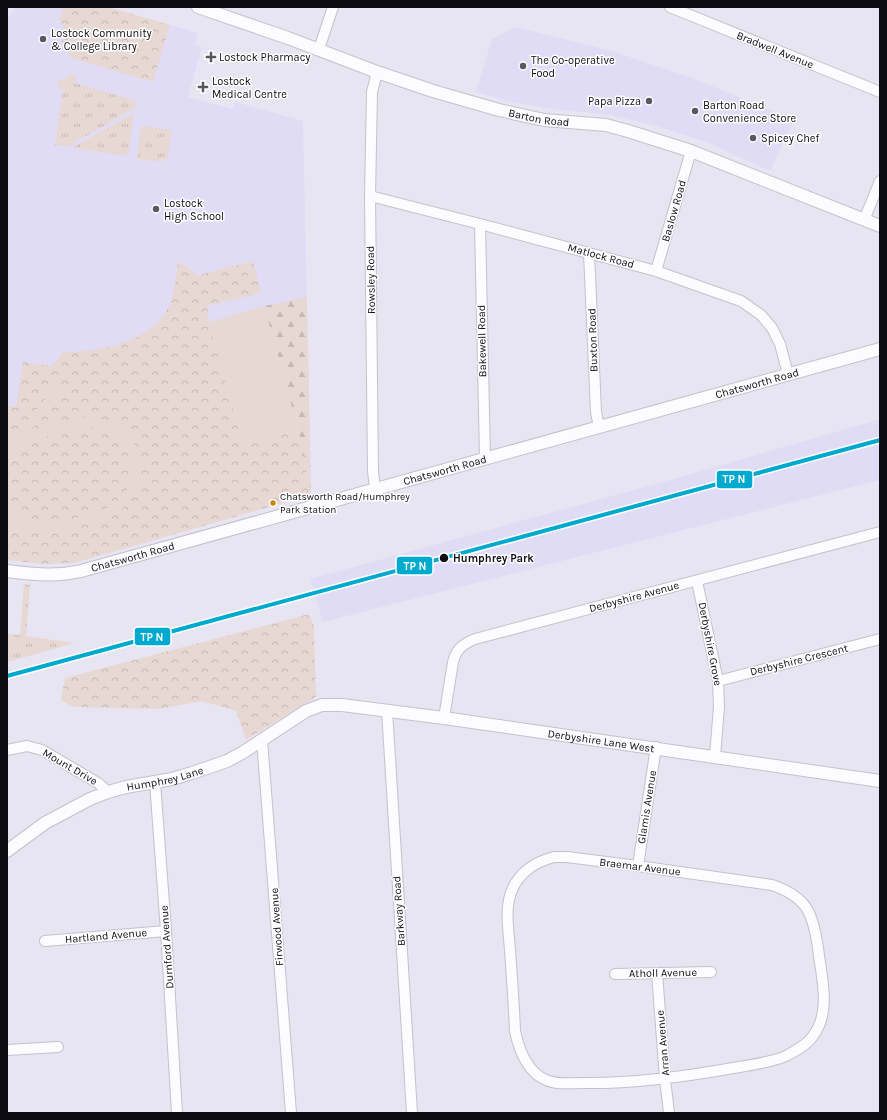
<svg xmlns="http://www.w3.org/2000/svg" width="887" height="1120" viewBox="0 0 887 1120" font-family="Karla,sans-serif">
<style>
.built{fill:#e1dcf5}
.grass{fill:url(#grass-tufts)}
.forest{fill:url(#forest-firs)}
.park{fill:url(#park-crowns)}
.pitch{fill:#e8d8d4}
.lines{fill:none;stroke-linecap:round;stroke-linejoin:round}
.minor-casing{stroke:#c4c1cc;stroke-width:12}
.tertiary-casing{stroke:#c4c1cc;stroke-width:14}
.minor{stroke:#fcfbfd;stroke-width:10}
.tertiary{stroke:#fcfbfd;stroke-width:12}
.rail-1-casing{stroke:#fff;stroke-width:7}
.rail-1{stroke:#00a9ce;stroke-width:4}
.poi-dot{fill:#5a5761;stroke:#fff;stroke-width:1.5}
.bus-dot{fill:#c88704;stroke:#fff;stroke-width:1.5}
.stop-dot{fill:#0d0b13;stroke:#fff;stroke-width:1.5}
.labels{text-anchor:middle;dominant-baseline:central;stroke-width:3;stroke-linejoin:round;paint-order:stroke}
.bus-label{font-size:10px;fill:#0d0b13;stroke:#fff;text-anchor:start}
.poi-label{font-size:11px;fill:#0d0b13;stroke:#fff;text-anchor:start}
.street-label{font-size:11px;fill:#0d0b13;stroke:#fff}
.stop-label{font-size:11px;font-weight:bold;fill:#0d0b13;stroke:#fff;text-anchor:start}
.line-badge{stroke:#fff;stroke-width:1.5}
.badge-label{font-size:11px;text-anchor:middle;font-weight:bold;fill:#fff}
</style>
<defs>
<pattern id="grass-tufts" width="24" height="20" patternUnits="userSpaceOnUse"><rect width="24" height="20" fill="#e8d8d4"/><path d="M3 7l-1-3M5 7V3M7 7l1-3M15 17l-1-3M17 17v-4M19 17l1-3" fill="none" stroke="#c6b8b5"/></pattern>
<pattern id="forest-firs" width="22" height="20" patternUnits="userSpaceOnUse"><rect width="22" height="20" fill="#e8d8d4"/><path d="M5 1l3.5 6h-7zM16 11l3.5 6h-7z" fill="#c6b8b5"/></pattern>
<pattern id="park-crowns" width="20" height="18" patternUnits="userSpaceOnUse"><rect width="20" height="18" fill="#e8d8d4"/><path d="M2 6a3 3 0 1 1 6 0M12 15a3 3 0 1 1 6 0" fill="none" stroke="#c6b8b5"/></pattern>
</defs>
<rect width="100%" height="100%" fill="#e8e5f3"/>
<path class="built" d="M16,7H108L198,33L195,45L202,47L188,97L233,109L235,102L303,121L311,495L74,563L43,564L7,560V20Z
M515,27L612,51L695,79L794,120L770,171L706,142L655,126L610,115L543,108L502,100L476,92L492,39Z
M880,419V480L323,622L310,579L674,479Z"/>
<path class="grass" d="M72,74L77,76L75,83L136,101L135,108L67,147L55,145L63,89L57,88L58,82Z
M134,113L128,156L72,148Z
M141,126L172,130L168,157L162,162L137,159Z
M24,584L30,585L26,636L75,643L7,662V634L20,635Z"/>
<path class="forest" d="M307,297L311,495L298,429L264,306Z"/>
<path class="park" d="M64,7H108L170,25L153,82L71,58L61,41L69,37L59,19Z
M178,261L199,275L253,261L261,293L207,306L209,322L243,444L298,430L311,495L74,563L43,564L7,560V406L16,407L23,362L51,366L59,358L62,352C98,352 152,343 169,306C175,292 176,276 178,261Z
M309,614L314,626L316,697L246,740L236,711L202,701L159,709L74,707L61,700L65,678Z"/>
<path class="pitch" d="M264,306L298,430L243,444L209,322Z
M59,382L66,388L30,431C49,427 69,417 89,417C105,417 120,425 130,438C147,459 143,492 122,509C110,518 94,521 80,526C67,530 53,536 39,534C27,533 16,526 7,518V506C23,527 44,528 67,521C84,515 104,512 118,501C145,478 129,434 96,428C80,425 64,432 49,436C33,441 18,445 7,459V445Z"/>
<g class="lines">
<defs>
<path id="minor" d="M670,7L880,92
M319,49L333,7
M370,196L480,224L656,271L741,301L761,315L772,328L780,344L788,374
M864,220L880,181
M480,224L485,458
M589,253L596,412L599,427
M656,271L691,151
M375,489L373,471L370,196L372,92L377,72
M697,581L718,681L719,707L715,756
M718,681L880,639
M387,710L412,1113
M444,718L453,662C456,649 463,644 475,639L880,532
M262,740L291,1113
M7,750L27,746L42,750L98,783L108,792
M155,782L166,931L177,1113
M554,857H567L638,866L772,885C807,897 813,913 818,948C821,976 832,1011 813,1036C807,1045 795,1051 786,1056C770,1063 750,1065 733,1068C683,1077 633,1084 582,1083C571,1083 557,1085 546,1080C527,1072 519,1050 515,1031C514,1004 512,978 510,951C509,932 504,908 512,890C520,871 535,862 554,857Z
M638,866L656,747
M45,941L166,931
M657,973L665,1079L669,1113
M615,974L711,972
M7,1050L58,1047"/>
<g id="tertiary">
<path id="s1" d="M198,7L288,38L377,72L433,91L499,110L544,120L606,125L628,131L691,151L880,226"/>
<path id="s2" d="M7,571C34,574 54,577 81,571L880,349"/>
<path id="s3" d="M7,851L45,823L90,799L108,792L126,787L172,779L192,773L227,761L242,753L306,711L322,705H342L444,718L880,781"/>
</g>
</defs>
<use href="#minor" class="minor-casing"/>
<use href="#tertiary" class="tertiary-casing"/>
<use href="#minor" class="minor"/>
<use href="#tertiary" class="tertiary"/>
<defs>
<path id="rail-1" d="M7,676L880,440"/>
</defs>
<use href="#rail-1" class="rail-1-casing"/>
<use href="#rail-1" class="rail-1"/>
</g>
<g class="poi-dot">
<circle cx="43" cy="39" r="4"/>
<path d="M209 51h4v4h4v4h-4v4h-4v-4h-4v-4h4z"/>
<circle cx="523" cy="66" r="4"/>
<path d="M201 81h4v4h4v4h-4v4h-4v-4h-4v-4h4z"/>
<circle cx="649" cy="101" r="4"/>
<circle cx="695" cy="111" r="4"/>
<circle cx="753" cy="138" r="4"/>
<circle cx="156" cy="209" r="4"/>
</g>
<circle class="bus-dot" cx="273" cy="503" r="3.5"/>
<circle class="stop-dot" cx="444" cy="558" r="5"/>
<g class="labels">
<g class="bus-label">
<text x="280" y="497">Chatsworth Road/Humphrey<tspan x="280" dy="13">Park Station</tspan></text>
</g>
<g class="poi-label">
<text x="51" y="33">Lostock Community<tspan x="51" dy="13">&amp; College Library</tspan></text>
<text x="219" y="57">Lostock Pharmacy</text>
<text x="531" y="60">The Co-operative<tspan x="531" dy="13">Food</tspan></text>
<text x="212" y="81">Lostock<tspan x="212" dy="13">Medical Centre</tspan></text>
<text x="641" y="101" text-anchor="end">Papa Pizza</text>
<text x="703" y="105">Barton Road<tspan x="703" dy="13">Convenience Store</tspan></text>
<text x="761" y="138">Spicey Chef</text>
<text x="164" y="203">Lostock<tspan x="164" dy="13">High School</tspan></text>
</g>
<g class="street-label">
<text transform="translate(775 50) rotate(22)">Bradwell Avenue</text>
<text stroke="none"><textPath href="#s1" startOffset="359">Barton Road</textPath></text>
<text transform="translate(674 211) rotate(-74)">Baslow Road</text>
<text transform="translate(601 256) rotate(15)">Matlock Road</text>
<text transform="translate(371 280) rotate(-91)">Rowsley Road</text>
<text transform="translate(593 340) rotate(-92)">Buxton Road</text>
<text transform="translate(482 341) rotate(-91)">Bakewell Road</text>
<text stroke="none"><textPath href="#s2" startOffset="776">Chatsworth Road</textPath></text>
<text stroke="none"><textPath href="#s2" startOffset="452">Chatsworth Road</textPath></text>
<text stroke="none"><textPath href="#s2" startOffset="128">Chatsworth Road</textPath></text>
<text transform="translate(634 597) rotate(-15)">Derbyshire Avenue</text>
<text transform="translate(710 644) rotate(79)">Derbyshire Grove</text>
<text transform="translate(799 660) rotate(-14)">Derbyshire Crescent</text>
<text stroke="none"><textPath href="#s3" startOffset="633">Derbyshire Lane West</textPath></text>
<text transform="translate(70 767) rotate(30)">Mount Drive</text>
<text stroke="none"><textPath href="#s3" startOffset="176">Humphrey Lane</textPath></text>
<text transform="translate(647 807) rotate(-81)">Glamis Avenue</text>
<text transform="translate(640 867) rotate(7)">Braemar Avenue</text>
<text transform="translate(399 911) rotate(-94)">Barkway Road</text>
<text transform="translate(277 927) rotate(-94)">Firwood Avenue</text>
<text transform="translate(106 936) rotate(-5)">Hartland Avenue</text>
<text transform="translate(167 947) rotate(-94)">Durnford Avenue</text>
<text transform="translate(663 973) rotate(-1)">Atholl Avenue</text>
<text transform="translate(663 1043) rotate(-95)">Arran Avenue</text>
</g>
<g class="stop-label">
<text x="453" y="558">Humphrey Park</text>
</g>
</g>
<g class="line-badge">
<rect x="716" y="470" width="37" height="19" rx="4" fill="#00a9ce"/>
<rect x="396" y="556" width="37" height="19" rx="4" fill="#00a9ce"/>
<rect x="134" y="627" width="37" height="19" rx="4" fill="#00a9ce"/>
</g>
<g class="badge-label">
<text x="734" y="483">TP N</text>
<text x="415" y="570">TP N</text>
<text x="152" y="641">TP N</text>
</g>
<rect width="887" height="1120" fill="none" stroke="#0d0b13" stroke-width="16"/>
</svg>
